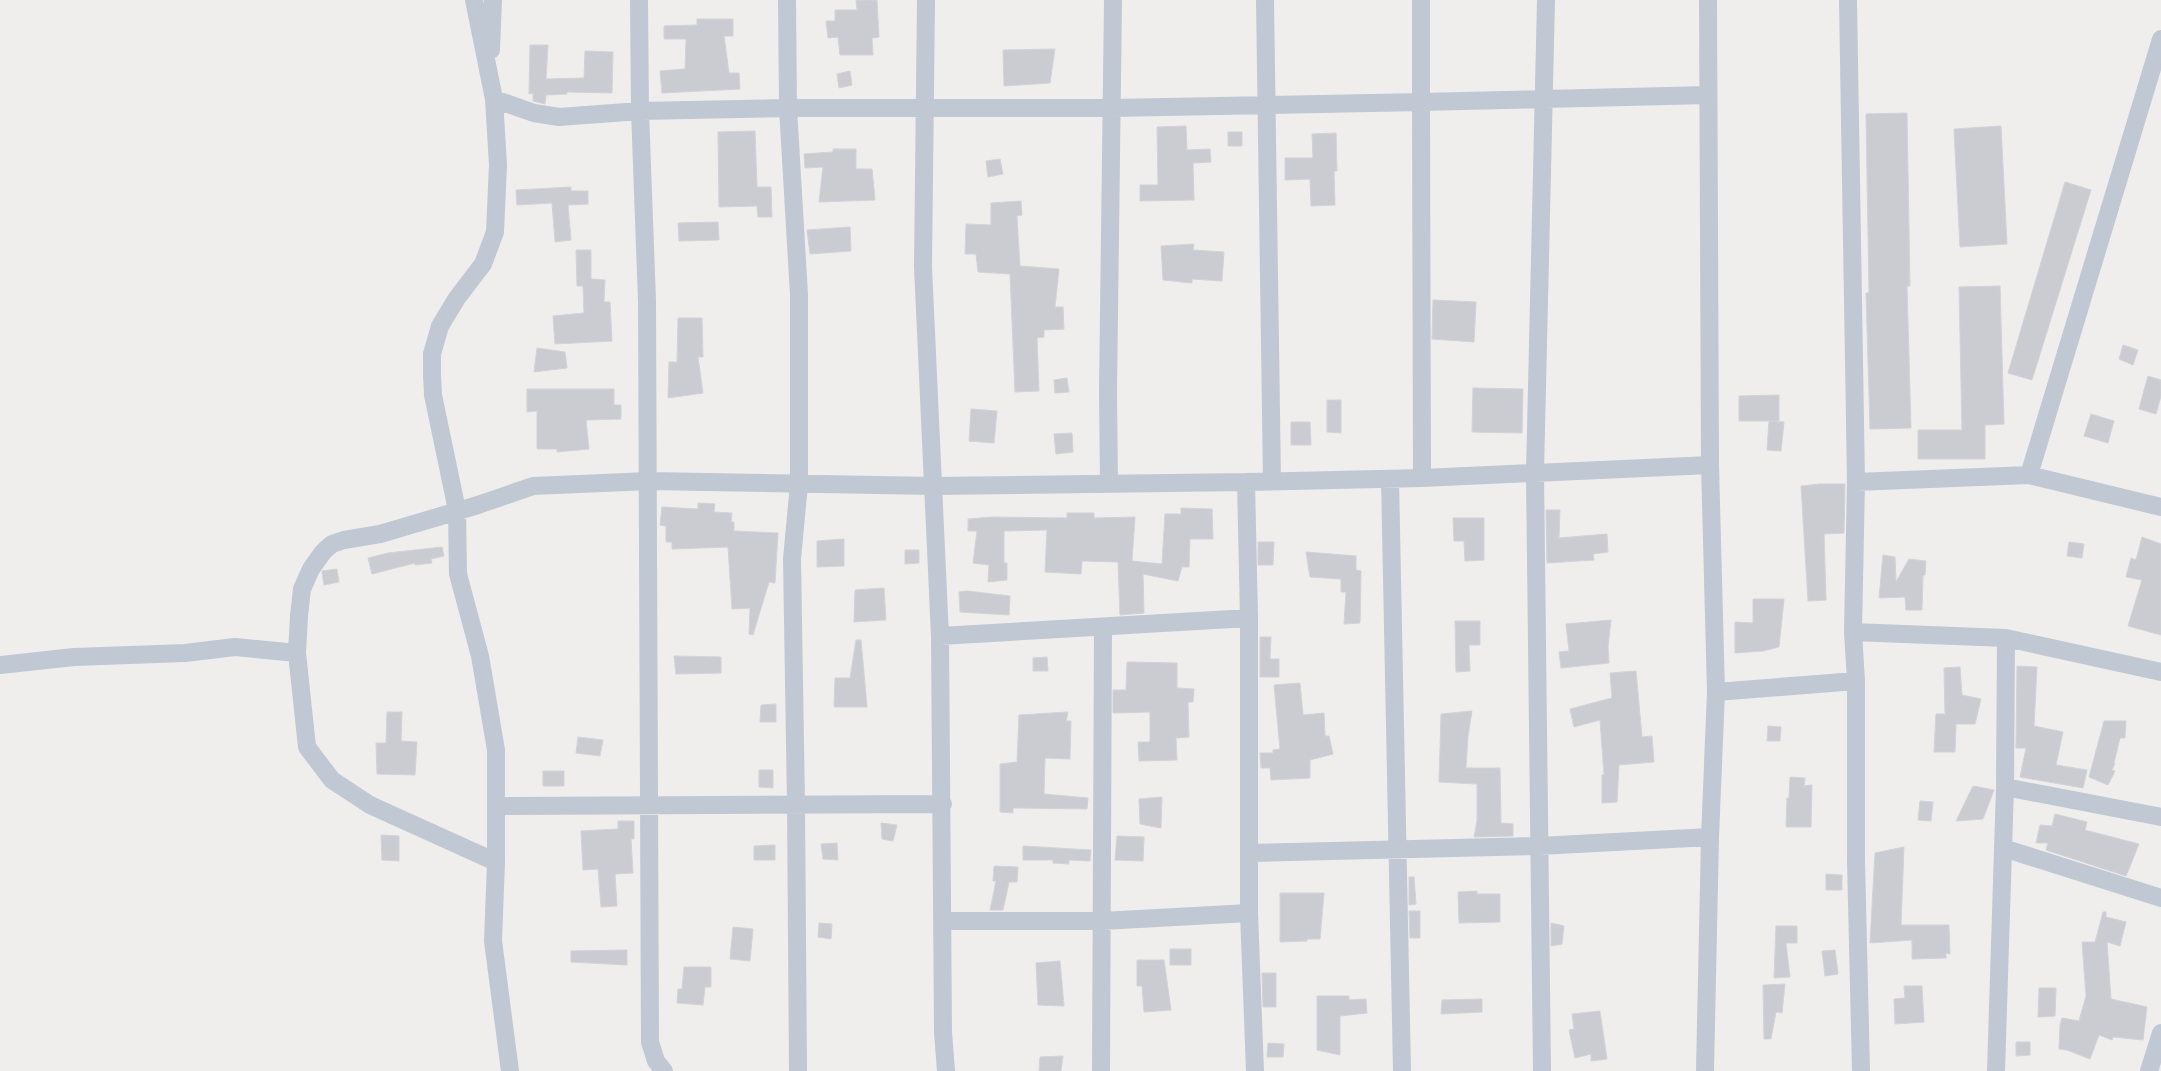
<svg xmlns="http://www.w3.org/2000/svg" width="2161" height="1071" viewBox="0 0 2161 1071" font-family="Lato,sans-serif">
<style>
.building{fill:#caccd2;stroke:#d1d3d9}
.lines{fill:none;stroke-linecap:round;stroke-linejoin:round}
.street{stroke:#c0c8d3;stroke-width:18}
</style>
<rect width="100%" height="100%" fill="#f0eded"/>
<path class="building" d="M856,0H877L879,37L872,38L873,55H840L838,37L828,38L826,21H835V10H857Z
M697,19H733V36H724L729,73H739L740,89L662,93L660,71L685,69L686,39H664V26L697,25Z
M530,45H548L546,79L584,78L585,51L613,52L612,93L567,92V94L546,95L545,104L533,101V93L529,94Z
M1055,49L1050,83L1004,86L1003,50Z
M850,71L852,85L839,88L837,74Z
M1907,113L1910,286H1907L1911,428L1870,429L1866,293H1869L1866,114Z
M1186,126L1187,150L1210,149L1211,162L1193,163L1194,200L1140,201V185H1158L1157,127Z
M2001,126L2007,244L1960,247L1954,129Z
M755,131L757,187H771L772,217H758L757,206L719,207L718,132Z
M1228,132H1242V146H1228Z
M1336,133L1337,171H1334L1335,205L1311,206L1310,179L1285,180V158H1313L1312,134Z
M833,149H856V169H872L875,200L819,202L823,167L805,168L804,154L833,152Z
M1000,159L1003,174L988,177L986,161Z
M2065,182L2091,190L2032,380L2008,373Z
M571,187V191H588V204L568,205L571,240L555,242L552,203L517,205L516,190Z
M1021,201L1022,215L1017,216L1020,266L1059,269L1055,307H1063L1064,329L1044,330V337L1037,338L1039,391L1015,392L1010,274L978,272L976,254H965L966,224L991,225V203Z
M718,222L719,240L679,241L678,223Z
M850,227L851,251L810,254L807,230Z
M1194,244L1193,250L1224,252L1222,281L1192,279V283L1163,280L1161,246Z
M576,250H591V279L605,280L604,302H610L612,341L555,344L553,316L584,313L583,286H577Z
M2000,286L2004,424L1985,425V459H1918V430H1962L1959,287Z
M1433,300L1476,302L1474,342L1432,339Z
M678,318H702L703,357H698L703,393L668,398L669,362H677Z
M2123,345L2138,350L2133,365L2119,359Z
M537,348L565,352L567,368L534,372Z
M2148,376L2161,380V396L2156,414L2139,409Z
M1067,378L1069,392L1055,393L1054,380Z
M1473,388L1523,389L1522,433L1472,432Z
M527,389H614V405H621V419L586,420L589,449L557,452V449H537V411L527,412Z
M1779,395V421H1739V396Z
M1327,400H1341V433L1327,432Z
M971,409L997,411L994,443L969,441Z
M2091,414L2114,421L2108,443L2084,436Z
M1769,421L1784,422L1781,451L1767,450Z
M1291,422H1310L1311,445H1291Z
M1072,433L1073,452L1056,454L1054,434Z
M1820,484H1845L1844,533L1824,534L1826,600L1808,601L1801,486Z
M698,503L715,504L714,512L732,513L731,522H734V531L778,533L775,583L769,582L753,635L749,634L750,608L732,609L728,547L672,549V542H666V526L660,525L662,507L698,509Z
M1181,508L1212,509L1213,539H1190L1189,567H1182L1178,581L1143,574L1144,613L1120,615L1118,562L1082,561L1081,574L1045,572L1047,530L1004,531V563H1007V580L988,582L989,565L973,563L977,531H968V519L992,517L1067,518V513H1094V518L1135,517L1132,561L1162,564L1165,514H1181Z
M1546,510H1560L1559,538L1607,534L1608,552L1593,554L1594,560L1547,563Z
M1453,518H1484V560L1465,561L1464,541H1454Z
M2142,537L2161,544V635L2128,626L2142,580L2126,577L2131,558L2136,560Z
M844,539V566L817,567V541Z
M1258,542H1274L1273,565H1258Z
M2069,542L2084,544L2082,558L2067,556Z
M442,547L444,556L431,559L432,563L415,565V563L372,574L368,558L388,553Z
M905,550H919V563L905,564Z
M1306,552L1356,556V570L1361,571L1360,623L1344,624L1346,592H1341V579L1310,577Z
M1883,555L1895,557L1896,582L1909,559L1926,561L1925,575H1923L1922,610H1906L1905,597L1879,598Z
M337,569L339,582L324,585L322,571Z
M884,588L886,620L854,622L855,590Z
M967,591L1010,596L1009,615L960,612L959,592Z
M1753,599H1784L1779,647L1763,651L1735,653V622L1753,623Z
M1611,620L1608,646L1609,663L1561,668L1559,652L1569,651L1566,624Z
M1455,621H1480V645H1469L1470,671L1456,672Z
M1260,637H1271L1270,659H1279V677H1260Z
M856,640H861L867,707H834L835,678H850Z
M674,656L721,657V673L676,674Z
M1047,657L1048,671H1033V658Z
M1127,662L1177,663V688L1194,689L1193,702H1188L1189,737L1176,738L1177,760L1139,761L1138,742H1150V712L1113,713V690H1126Z
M2017,666L2037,667L2034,726L2063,732L2056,765L2087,770L2083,788L2020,777L2026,748H2016Z
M1960,667L1962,695L1981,699L1975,724H1956L1955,752H1934L1936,714H1945L1944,668Z
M1636,671L1642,737L1652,736L1654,762L1619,765L1617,802L1602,803V775H1604L1600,720L1574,727L1570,709L1612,698L1610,673Z
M1300,683L1303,715L1324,713L1325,736H1329L1333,754L1310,760V778L1271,780L1270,768H1261L1260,753H1273V750L1280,749L1274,685Z
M776,704V722H760L761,705Z
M1472,711L1468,736L1466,768H1500L1501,823L1513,824V836L1474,837L1477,821V784L1439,782L1441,714Z
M387,712H402L401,741L417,742L415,775L377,774L376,743H386Z
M1068,712L1066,721H1071L1070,759L1045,758L1044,794L1088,798L1087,809L1013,808V813L1000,812V764L1017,762L1019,715Z
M2104,721H2126L2125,738H2120L2114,763H2115L2112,770L2115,771L2108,785L2089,777Z
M1768,726L1781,727L1780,741H1767Z
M578,737L603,740L600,756L576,753Z
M759,770H773V788L759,787Z
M543,771H564V786H543Z
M1790,777L1805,778L1804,786L1812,785L1811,827H1786L1787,798H1789Z
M1973,786L1994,790L1983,819L1956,821Z
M1162,797L1161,828L1140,824L1139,799Z
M1920,801L1933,802L1931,821L1918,820Z
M2055,814L2087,822L2085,830L2139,844L2126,876L2046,850L2048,843H2036L2040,825L2052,826Z
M618,821H634V839H631L633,873L615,874L617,906L601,907L598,869L583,870L581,831L618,829Z
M881,823L897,825L893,841L882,839Z
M381,835L399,836V861L382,860Z
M1117,836L1144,837L1143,861L1115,860Z
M837,843L838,860L823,859L821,844Z
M775,845V860H754V846Z
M1023,846L1091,850L1090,861L1069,860V864L1053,863V860H1023Z
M1904,847L1901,925H1949L1950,954L1946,953V958L1912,959V940L1870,943L1875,853Z
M994,866L1018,867L1017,882H1009L1003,910H990L996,881H993Z
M1826,874L1842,875V890H1826Z
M1409,877H1414L1416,904L1409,905Z
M1477,891V894H1500V922L1459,923L1458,892Z
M1280,893H1324L1320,939H1307V941L1280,942Z
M1409,911H1420V938H1410Z
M2103,912H2106V917L2126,922L2120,946L2107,942L2111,999L2147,1007L2143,1040L2113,1037L2112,1040L2099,1035L2090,1059L2067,1050L2059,1049L2060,1025L2062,1018L2079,1021L2086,996L2082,942H2095Z
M819,923L832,924L831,939L818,937Z
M1551,923L1564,926L1562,944L1551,946Z
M1776,926H1797V943H1786L1790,977L1774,978Z
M733,927L753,929L750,961L730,959Z
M1170,949H1191V965H1170Z
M627,950V965L571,962V951Z
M1835,950L1838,974L1825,976L1822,951Z
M1137,960H1164L1171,1010L1144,1012L1142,986H1137Z
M1060,961L1064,1006L1038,1005L1036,963Z
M684,967H711V987H705L703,1005L677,1003L678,989H682Z
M1262,973H1276V1007H1263Z
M1785,984L1782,1013L1776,1012L1771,1039H1764L1763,985Z
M1904,986H1922L1924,1022L1895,1024L1894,999L1905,998Z
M2039,988H2056L2055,1016L2038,1017Z
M1317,996H1349V1000L1366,999L1367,1013L1340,1016V1055L1317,1050Z
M1482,999V1012L1441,1014L1442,1000Z
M1600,1011L1607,1059L1591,1061V1054L1575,1058L1569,1030L1574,1029L1572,1014Z
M2016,1042H2030V1055L2016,1056Z
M1268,1043L1284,1044L1283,1057H1267Z
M1063,1056L1061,1071H1039L1040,1057Z"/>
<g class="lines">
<path class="street" d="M474,0L494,99L498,165L495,232L483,264L457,298L440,326L432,354V375L433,395L457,510L458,574L480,656L496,750V862L493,941L510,1071
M639,0L640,111L647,301L650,1042L656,1061L664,1071
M787,0L788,108L799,295V484L792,559L796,804L798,1071
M926,0L923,267L940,636L943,1032L946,1071
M1265,0L1272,481
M1848,0L1856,482L1853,632L1856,681V860L1861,1071
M491,50L493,0
M494,99L534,113L559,117L640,111L788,108H1112L1421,102V0
M2029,475L2161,39
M1422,478L1421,102L1708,95
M1390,479L1402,1071
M1246,482L1249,618V913L1255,1071
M1856,482L2029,475L2161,507
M1109,484L1108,392L1113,0
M1853,632L2006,638L2161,672
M940,636L1249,618
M0,665L74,657L185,653L235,647L297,653
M1716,692L1856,681
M2005,787L2161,817
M496,806L943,804
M2003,848L2161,898
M1250,853L1539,846L1710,837
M496,862L370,805L332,780L307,747L297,653L299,616L302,589L311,569L323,552L332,544L344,540L380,534L478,505L533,486L649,481L934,486L1246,482L1422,478L1710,465
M943,921H1102L1249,913
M1101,1071L1103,627
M1542,1071L1535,473L1546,0
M1705,1071L1710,837L1716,692L1710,465L1708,0
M1996,1071L2005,787L2006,638
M2149,1071L2161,1033"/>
</g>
</svg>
